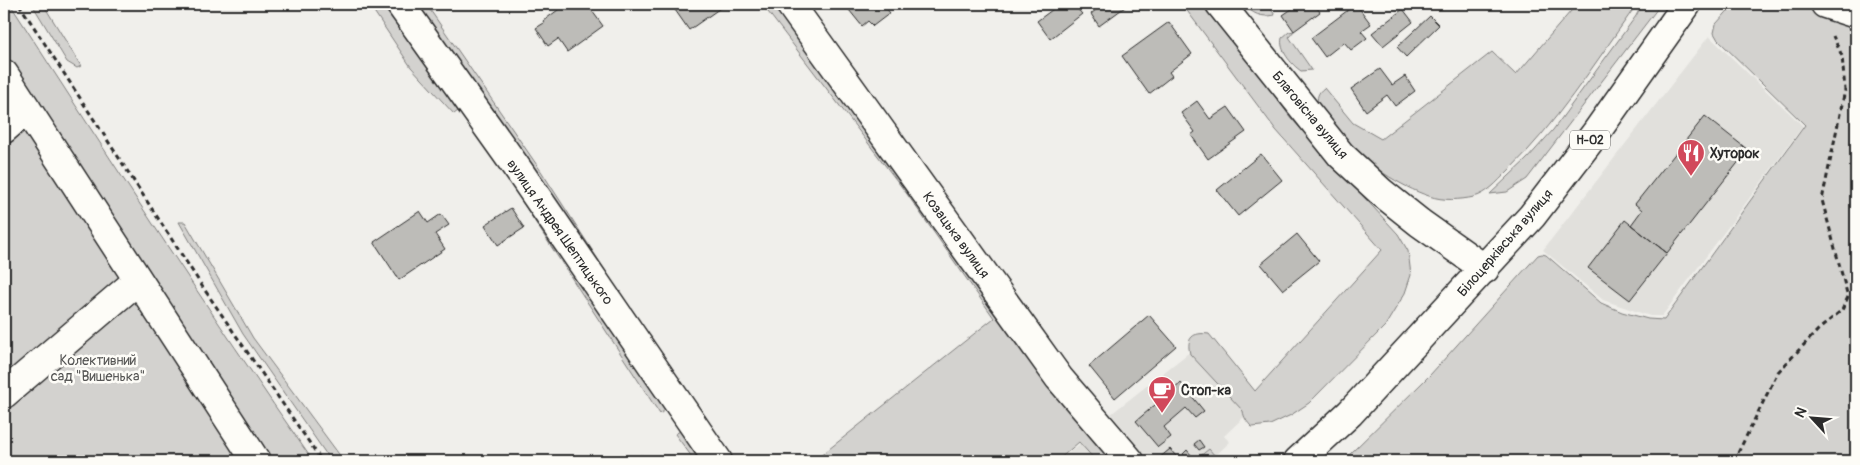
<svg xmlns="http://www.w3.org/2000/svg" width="1860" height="465" viewBox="0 0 1860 465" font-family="Pangolin,sans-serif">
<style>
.built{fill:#e1e0dc}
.green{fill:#d3d2cf;stroke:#7f7e7d}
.building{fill:#bdbcb8;stroke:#2b2b2b}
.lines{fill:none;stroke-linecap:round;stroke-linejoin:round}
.minor-casing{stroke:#2b2b2b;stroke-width:31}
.major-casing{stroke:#2b2b2b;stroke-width:31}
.path{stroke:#2b2b2b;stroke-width:3;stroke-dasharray:5 4;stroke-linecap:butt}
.minor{stroke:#fdfcf7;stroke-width:28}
.major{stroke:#fdfcf7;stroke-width:28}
.labels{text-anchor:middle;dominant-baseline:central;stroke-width:5;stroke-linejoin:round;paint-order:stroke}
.shield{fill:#fdfcf7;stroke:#6a6a68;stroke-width:1}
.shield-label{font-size:12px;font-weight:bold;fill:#2b2b2b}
.street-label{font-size:14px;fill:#2b2b2b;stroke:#fdfcf7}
.poi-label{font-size:14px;font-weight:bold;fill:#2b2b2b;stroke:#fdfcf7;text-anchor:start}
.park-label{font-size:14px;fill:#555554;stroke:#fdfcf7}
</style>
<rect width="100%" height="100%" fill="#f0efeb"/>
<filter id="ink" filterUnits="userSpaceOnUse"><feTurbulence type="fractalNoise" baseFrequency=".02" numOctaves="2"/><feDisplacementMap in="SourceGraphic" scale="10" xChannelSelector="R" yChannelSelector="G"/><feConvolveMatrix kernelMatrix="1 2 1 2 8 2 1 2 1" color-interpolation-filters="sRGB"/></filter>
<g filter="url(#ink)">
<path class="built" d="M1709,36L1803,126L1662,316H1650L1603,300L1543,250Z
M1210,336L1255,392L1244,417L1224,436L1230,442L1215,456L1209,449L1194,461H1150L1111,414Z
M1081,443L1097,461H1059Z"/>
<path class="green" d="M4,4H10C109,157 208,311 313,461H4Z
M32,4H43L81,66L77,68L67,62Z
M369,4H389L462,108L454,114L411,67Z
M413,4H426L541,171L678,383L734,461H727Z
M762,4H774L1114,461H1096L1079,442L1057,461H814L994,318L907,194Z
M1182,4H1208L1291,118L1398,234L1408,251L1411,275L1405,293L1385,326L1309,403L1291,415L1270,425L1252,427C1247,422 1244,418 1243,411L1190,354C1186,337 1193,332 1209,334L1255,391L1382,250L1276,130Z
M1243,4H1267L1275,15C1261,18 1253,14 1243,4Z
M1577,4H1635L1632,11C1593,66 1556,124 1507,172C1497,182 1488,193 1474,197C1460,200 1443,201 1429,196C1401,187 1365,163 1344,141C1338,135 1333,127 1328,120C1320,111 1311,97 1324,88L1353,123L1381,139L1492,52L1516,75Z
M1642,4H1661L1527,179L1507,192L1490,194L1527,159L1553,130L1636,16Z
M1734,4H1856V461H1343L1430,375L1538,255L1542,254L1546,255L1601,303L1622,312L1648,319L1664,320L1805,125L1718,40L1714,33L1716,24Z
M1294,31L1289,37L1312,70L1301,71C1291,64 1279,50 1282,38L1289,32Z
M526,199L666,409L660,414L654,405L521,200Z
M179,222H185L253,338L344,461H331L243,334Z
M680,431L686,433L707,461H695L675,434Z
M1209,449L1215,456L1209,461H1194Z"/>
<path class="building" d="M566,4H587L603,26L567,52L558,39L548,46L536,28L544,23L543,21Z
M678,4H726L689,30L673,7Z
M847,4H889L885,7L890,13L873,26L868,21L862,26L845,5Z
M1060,4H1073L1082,14L1050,39L1037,21Z
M1094,4H1123L1125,7L1099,26L1091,14L1097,9Z
M1299,4H1314L1320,12L1294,31L1283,15Z
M1356,4L1371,24L1361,31L1367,38L1351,50L1344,42L1325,57L1311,38Z
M1403,9L1413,22L1383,46L1372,33Z
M1430,16L1439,25L1406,57L1397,47Z
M1169,22L1192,54L1169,72L1172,76L1149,94L1122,56Z
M1380,69L1392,85L1405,76L1415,91L1395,106L1387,95L1366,111L1351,89Z
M1197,101L1210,119L1228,107L1246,132L1208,159L1191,135L1195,132L1181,113Z
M1705,116L1748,150L1667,253L1631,225L1642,210L1635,204Z
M1261,154L1282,180L1238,216L1217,190Z
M511,208L524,228L498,245L485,225Z
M420,211L428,223L441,214L449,225L435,234L445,249L399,280L374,242Z
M1625,220L1667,253L1630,300L1588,268Z
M1297,234L1319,261L1283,290L1261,264Z
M1149,315L1176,346L1115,398L1089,366Z
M1181,383L1204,411L1195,418L1186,408L1164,427L1171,437L1158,447L1136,421Z
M1199,440L1204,447L1199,450L1194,444Z
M1170,449L1180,461H1159L1158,459Z
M1187,450L1192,456L1187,460L1183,454Z
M642,455L646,461H634Z"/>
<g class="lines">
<defs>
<path id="minor" d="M400,4L519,171L718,461
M790,4L1059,378L1130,461
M1220,4L1341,155L1381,192L1420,223L1485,269
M1825,4L1856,14
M4,74L256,461
M4,129L27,109
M4,394L138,280"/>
<path id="major" d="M1298,461L1350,413L1532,216L1595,134L1687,4"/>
</defs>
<use href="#minor" class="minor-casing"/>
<use href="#major" class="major-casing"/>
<path class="path" d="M19,4L202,286L322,461
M1734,461L1778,372L1818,330L1842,310L1848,297L1822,200L1845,90L1842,56L1833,36"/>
<use href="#minor" class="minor"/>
<use href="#major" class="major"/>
</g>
</g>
<defs>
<symbol id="restaurant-pin" viewBox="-11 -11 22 30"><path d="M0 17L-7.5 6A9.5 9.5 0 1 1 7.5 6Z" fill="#d1495b" stroke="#fdfcf7"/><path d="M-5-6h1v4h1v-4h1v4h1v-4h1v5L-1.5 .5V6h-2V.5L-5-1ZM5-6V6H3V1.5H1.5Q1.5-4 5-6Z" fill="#fff"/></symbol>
<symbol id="cafe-pin" viewBox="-11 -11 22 30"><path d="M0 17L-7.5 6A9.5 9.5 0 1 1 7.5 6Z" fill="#d1495b" stroke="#fdfcf7"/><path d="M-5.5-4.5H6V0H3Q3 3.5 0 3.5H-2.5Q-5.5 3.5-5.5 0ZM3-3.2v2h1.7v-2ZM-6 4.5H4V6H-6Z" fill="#fff"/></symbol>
</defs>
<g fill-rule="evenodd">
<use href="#restaurant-pin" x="1675" y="137" width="32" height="43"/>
<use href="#cafe-pin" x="1146" y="374" width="32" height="43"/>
</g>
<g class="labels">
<rect class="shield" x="1570" y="130.5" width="40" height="19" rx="4"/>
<g class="shield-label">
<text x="1590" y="140">Н-02</text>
</g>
<g class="street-label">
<text transform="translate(1310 115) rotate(50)">Благовісна вулиця</text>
<text transform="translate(560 232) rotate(55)">вулиця Андрея Шептицького</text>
<text transform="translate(956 235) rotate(54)">Козацька вулиця</text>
<text transform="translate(1505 243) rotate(-49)">Білоцерківська вулиця</text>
</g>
<g class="poi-label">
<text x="1710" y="153">Хуторок</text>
<text x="1181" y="390">Стоп-ка</text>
</g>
<g class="park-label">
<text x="98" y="360">Колективний<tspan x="98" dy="16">сад "Вишенька"</tspan></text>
</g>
</g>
<rect width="1860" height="465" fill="none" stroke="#fdfcf7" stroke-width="20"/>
<rect x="10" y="10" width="1840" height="445" fill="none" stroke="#2b2b2b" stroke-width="2" filter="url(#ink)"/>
<g transform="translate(1812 418) rotate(296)" stroke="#fdfcf7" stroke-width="4" paint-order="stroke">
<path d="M0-4L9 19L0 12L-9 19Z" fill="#2b2b2b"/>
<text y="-8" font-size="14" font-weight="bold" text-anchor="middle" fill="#2b2b2b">N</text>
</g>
</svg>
